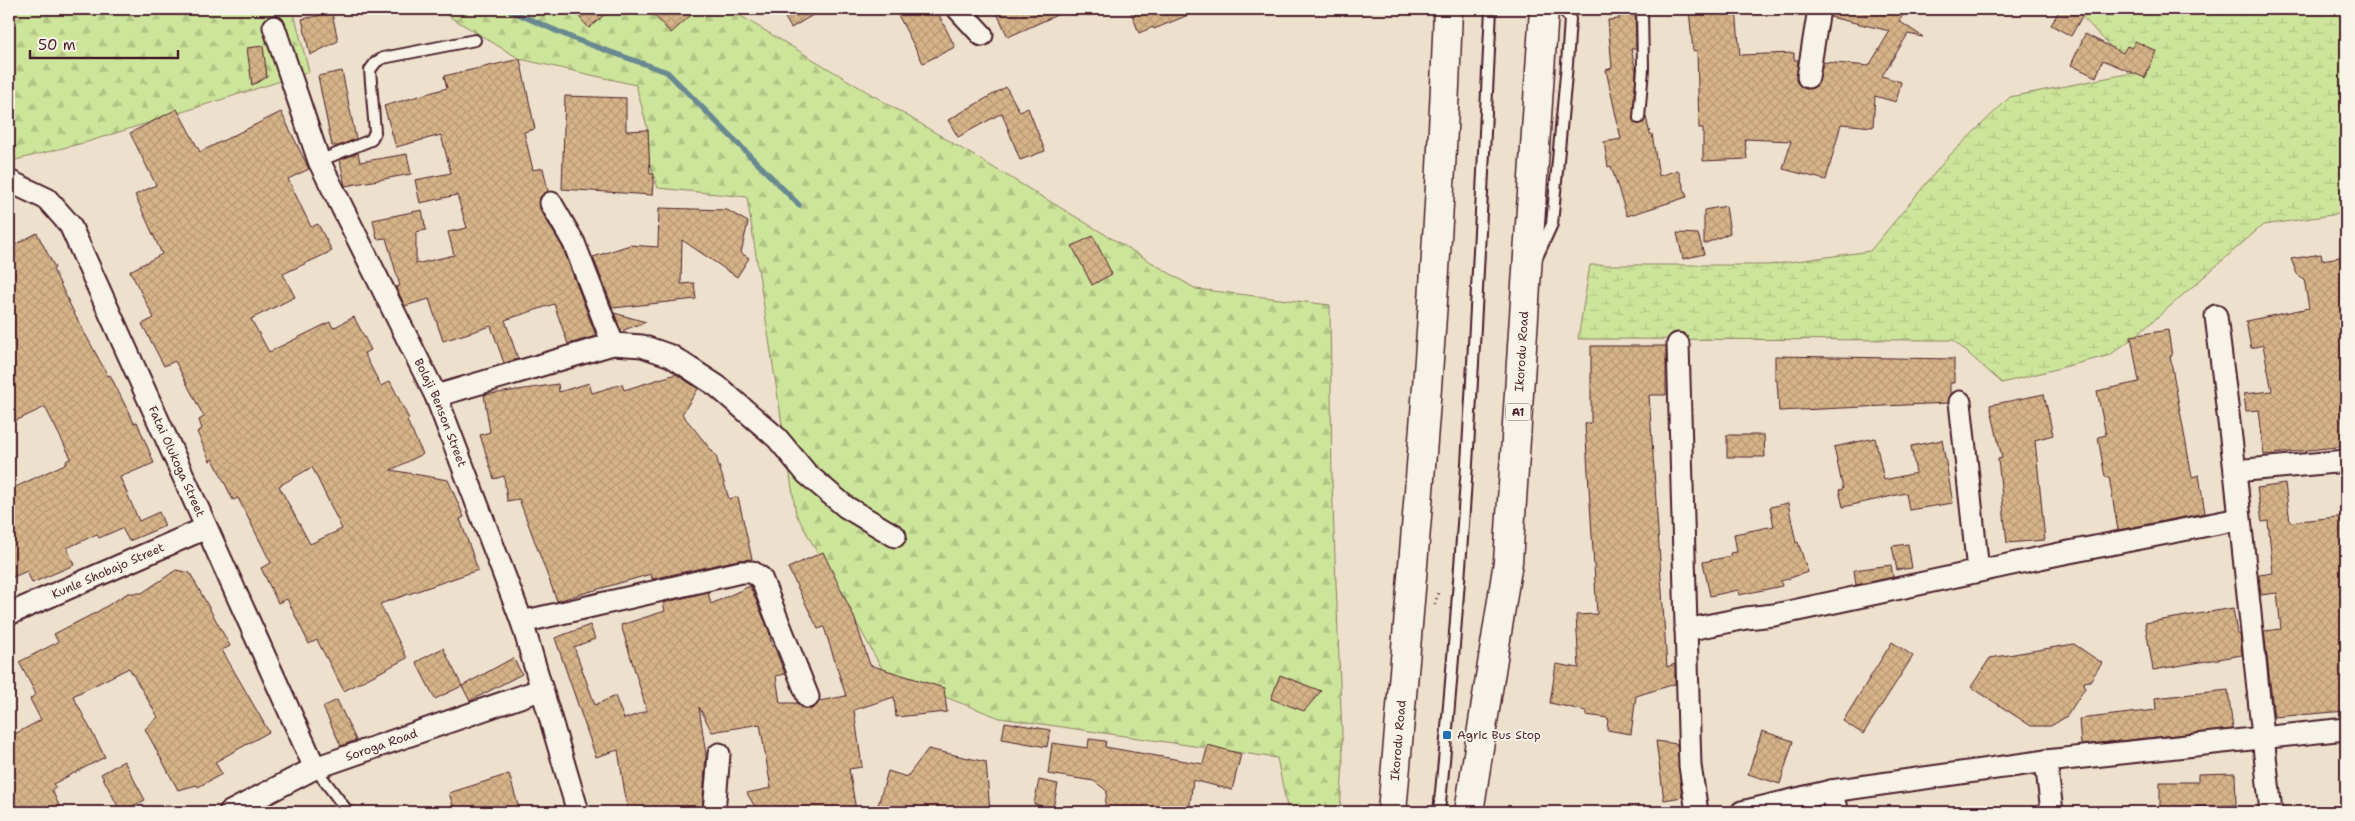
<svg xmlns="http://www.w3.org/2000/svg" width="2355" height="821" viewBox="0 0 2355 821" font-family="'Shantell Sans',sans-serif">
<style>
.forest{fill:url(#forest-firs);stroke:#8c8262}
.wetland{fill:url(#wetland-marsh);stroke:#8c8262}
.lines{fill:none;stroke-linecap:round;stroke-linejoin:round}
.stream{stroke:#698992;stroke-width:5.5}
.building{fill:url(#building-cross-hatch);stroke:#4a1f2b;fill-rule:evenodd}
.service-casing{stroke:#4a1f2b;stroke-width:14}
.minor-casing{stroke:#4a1f2b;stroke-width:25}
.trunk-casing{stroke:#4a1f2b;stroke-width:31}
.path{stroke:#4a1f2b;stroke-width:3;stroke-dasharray:1 4;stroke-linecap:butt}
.service{stroke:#f7f3e8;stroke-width:10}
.minor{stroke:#f7f3e8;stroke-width:21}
.trunk{stroke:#f7f3e8;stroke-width:28}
.poi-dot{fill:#1f6fb2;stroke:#f7f3e8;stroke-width:2}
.labels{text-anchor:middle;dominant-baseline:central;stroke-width:4;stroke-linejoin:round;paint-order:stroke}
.shield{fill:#f7f3e8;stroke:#7e5f64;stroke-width:1}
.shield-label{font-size:11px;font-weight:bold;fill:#4a1f2b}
.street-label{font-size:12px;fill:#4a1f2b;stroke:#f7f3e8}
.poi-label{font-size:12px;fill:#4a1f2b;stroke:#f7f3e8;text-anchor:start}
</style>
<defs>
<pattern id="forest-firs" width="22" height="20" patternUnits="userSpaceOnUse" patternTransform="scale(1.25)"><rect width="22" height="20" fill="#cde59a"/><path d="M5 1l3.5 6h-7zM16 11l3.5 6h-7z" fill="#b2c485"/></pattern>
<pattern id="wetland-marsh" width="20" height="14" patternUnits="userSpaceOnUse" patternTransform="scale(1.25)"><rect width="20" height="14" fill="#cde59a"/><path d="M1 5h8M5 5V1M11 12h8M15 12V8" fill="none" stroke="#b2c485"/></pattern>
<pattern id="building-cross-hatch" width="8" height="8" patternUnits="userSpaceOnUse" patternTransform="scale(1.25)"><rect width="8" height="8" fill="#d6b489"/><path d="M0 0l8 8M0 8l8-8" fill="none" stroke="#b99a76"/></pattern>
</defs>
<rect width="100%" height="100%" fill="#ede0cc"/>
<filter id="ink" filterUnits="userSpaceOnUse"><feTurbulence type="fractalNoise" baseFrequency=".02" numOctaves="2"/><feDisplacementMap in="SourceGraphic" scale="10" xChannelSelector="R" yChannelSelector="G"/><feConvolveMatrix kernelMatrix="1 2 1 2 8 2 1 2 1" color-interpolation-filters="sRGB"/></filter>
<g filter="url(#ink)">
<path class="forest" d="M9,9H293L309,72L87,142L11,161L9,160Z
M437,9H729L1196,289L1330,305L1332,481L1343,761L1340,812H1288L1277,758L1000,718L885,674L796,514L747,197L658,188L649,161L648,130L636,85L520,59Z"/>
<path class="wetland" d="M2075,9H2346V213L2263,225L2137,335L2110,355L2002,383L1953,340L1578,339L1590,265H1768L1870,251L1949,156L2010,97L2132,73L2127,64Z"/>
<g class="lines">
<path class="stream" d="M507,9L577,40L667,72L799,205"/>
</g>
<path class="building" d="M572,9H611L589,28Z
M648,9H698L671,33Z
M780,9H823L791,28Z
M895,9H936L955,47L923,63Z
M995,9H1070L1008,37Z
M1130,9H1203L1154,29L1153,27L1139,33Z
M1618,9H1635L1636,49H1631L1636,71L1633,120L1636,124H1641L1646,117L1650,134H1652L1659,176L1678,170L1687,197L1627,216L1611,166L1608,167L1604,142L1621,139L1606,70L1612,68L1608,20L1619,19Z
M1707,9H1736L1740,55L1794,53V60H1798L1796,81L1801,87L1806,89L1813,88L1818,84L1823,62L1869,66L1890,31L1830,17L1831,9H1907L1899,21L1923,37L1908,34L1882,76L1901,82L1896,102L1875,96L1873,127L1841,124L1826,180L1783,169L1791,141L1745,139L1747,159L1703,161V128H1699L1697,50L1693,51L1689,10Z
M2060,9H2086L2071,36L2051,25Z
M332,13L338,41L310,55L302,19Z
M2085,34L2123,53L2127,46L2132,48L2135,41L2156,51L2145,78L2103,60L2096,77L2071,65Z
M263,46L267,77L252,85L247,48Z
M520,59L535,129L524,132L533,170L543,168L548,191L540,197V209L563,248L596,336L568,344L554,304L505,320L518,359L504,363L491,326L443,341L429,299L405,306L396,287L400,286L386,238L377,239L373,220L422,210L426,230L416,232V264L454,255L448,232L467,228L457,195L420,203L415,180L451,173L441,135L396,147L384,106L447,88L444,76Z
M342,71L356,139L338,146H332L318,76Z
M1006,87L1020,112L1028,108L1045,151L1020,160L1002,113L958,137L948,120Z
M565,96L626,98V131L648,130L650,174H654L652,195L562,189Z
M177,109L200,152L281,112L309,169L288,179L311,227L318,224L332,251L283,274L295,297L251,319L269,352L330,322L333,328L354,317L371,350L364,353L381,386L390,381L409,419L407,421L423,454L391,470L448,480L464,517L460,519L478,570L380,604L407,658L344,691L317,640L309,644L287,599L278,603L261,568L271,563L238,498L233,500L213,459L210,461L197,432L202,429L199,420L204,417L175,361L164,366L142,324L154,318L130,271L162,254L135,195L156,185L130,133ZM312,467L342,529L310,544L279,486Z
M358,153L360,162L407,154L411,174L345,186L340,160Z
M1726,206L1730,233L1704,244V210Z
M659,208L727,210L748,222L741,253L749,258L737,277L682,240L681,284L694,283L696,299L613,308L593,257L630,245L658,247Z
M37,233L55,268L53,269L76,317L108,376L110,375L134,423L137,422L154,463L120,477L139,521L159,512L165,526L129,541L122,528L99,538L97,534L67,548L74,565L32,583L27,571L9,579V490L67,463L66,461L71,458L45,407L9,424V248Z
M1677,233L1698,234L1704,254L1683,259Z
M1093,236L1112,274L1092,285L1072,246Z
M2321,254L2322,260L2346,256V446L2264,455L2259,410L2246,411L2244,394L2272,391L2263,345L2251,348L2246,321L2309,308L2304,279L2297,274L2291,259Z
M614,313L646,322L621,331Z
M2168,330L2172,356H2170L2192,477L2199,475L2205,513L2118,530L2109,477H2105L2098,437L2106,435L2097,391L2139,382L2131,336Z
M1591,346H1666V395H1649L1667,667L1675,664V684L1636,696L1631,734L1607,730L1608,718L1586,715V711L1550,703L1556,664L1579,668L1576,615L1597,614L1585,424L1591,423Z
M1775,356L1954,359V383H1950V395L1948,403L1779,411L1777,380H1775Z
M676,374L698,389L682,414L716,456L729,499L738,497L752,559L738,560L652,579L651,574L557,601L519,499L507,501L504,476L494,479L480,435L490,432L484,395L558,384L559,392L589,383L592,393L622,384L624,390Z
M2044,394L2053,435L2035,440L2045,540L2007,543L1998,459L2002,458L1990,405Z
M1727,435H1764L1765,457H1727Z
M1875,438L1884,480L1916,473L1911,446L1942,440L1953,503L1909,510L1906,493L1843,507L1839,490L1843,489L1834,447Z
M2285,484L2290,522L2346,516V711L2274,717L2264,631L2281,629L2277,593L2261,595L2259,575L2273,573L2268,521L2262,522L2257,488Z
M1788,503L1796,543L1798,542L1808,572L1781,581L1782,586L1739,595L1738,590L1710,596L1703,562L1731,556L1730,553L1737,552L1734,534L1774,526L1770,507Z
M1908,544L1912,568L1897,570L1892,546Z
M823,552L854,617L870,665L944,688L947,712L896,717L894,697L854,710L862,767L849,769L856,810L841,812H758L747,793L771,788L760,724L712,732L699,707L706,755L702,812H628L618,750L596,757L555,638L590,625L595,639L574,647L595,705L615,696L624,719L647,711L621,625L665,611L663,603L708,592L711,604L750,586L769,631L772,646H774L785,674L776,676L780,703H797L806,709H812L819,701L846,696L824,627L818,629L788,568Z
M1891,565L1893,577L1856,585L1854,570Z
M176,570L190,573L230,646L222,650L269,732L215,762L222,774L198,787L197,785L178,790L145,729L158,717L129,668L73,696L105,757L53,784L56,788L52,790L62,812H9V737L41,720L30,699L36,694L19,662L58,642L54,634L97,612L128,593H142Z
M2233,608L2237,634H2240L2242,655L2153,670L2145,623Z
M1892,642L1913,656L1863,734L1843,721Z
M2074,644L2102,663L2090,681L2084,682L2085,688L2067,716L2051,726H2031L1971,687L1990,658Z
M443,648L462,686L435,699L416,662Z
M513,658L522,674L470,701L462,686Z
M1280,675L1321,691L1304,711L1271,699Z
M2228,690L2233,729L2081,745L2079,719L2156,710L2155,698Z
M337,700L356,740L341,746L323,707Z
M1005,722L1050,730L1047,747L1002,739Z
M1762,731L1793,741L1780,784L1748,774Z
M1089,739L1106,741L1105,747L1203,764L1208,745L1241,754L1232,790L1193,780L1189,812H1104L1107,791L1094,781L1048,774L1052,743L1088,748Z
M1656,741L1677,744L1682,797L1664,800Z
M928,749L986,762L990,812H876L888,771L907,777Z
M124,761L145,800L121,812L101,774Z
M2235,773L2236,805L2189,807V811H2160V782H2198V774Z
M509,774L520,812H455L449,793Z
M1039,780L1058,784L1053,808L1034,804Z"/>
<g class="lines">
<defs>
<path id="service" d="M1639,118L1643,69L1642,9
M319,161L371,140L375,132L370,70L376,62L383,58L475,40
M1537,257L1552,224L1567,64L1570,19L1563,9
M315,768L348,812
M1439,812C1466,545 1478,277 1491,9"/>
<g id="minor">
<path d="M958,9L982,35"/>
<path id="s1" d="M274,27L319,161L436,396L522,622L578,812"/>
<path d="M1808,77L1819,9"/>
<path id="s2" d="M9,181L47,199L70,225L315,768"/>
<path d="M551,203L574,243L613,344L642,346L671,356L717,386L777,438L807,474L846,507L895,536"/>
<path d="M2216,316L2235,471L2271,812"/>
<path d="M1678,344L1690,766L1697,812"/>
<path d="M436,396L613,344"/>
<path d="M1960,402L1978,571"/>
<path d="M2235,471L2346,461"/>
<path id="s3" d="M9,614L206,528"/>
<path d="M522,622L741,572H752L761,578L808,697"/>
<path d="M1686,630L1746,618L1774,615L2059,554L2239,519"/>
<path d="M2046,761L2052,812"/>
<path d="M1831,791L1837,812"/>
<path id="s4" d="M230,812L315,768L540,690"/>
<path d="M714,812L719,754"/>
<path d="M1742,812L1831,791L2046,761L2346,729"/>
</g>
<g id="trunk">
<path id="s5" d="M1392,812C1415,545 1439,277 1448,9"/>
<path id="s6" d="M1469,812L1508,562L1544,9"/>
</g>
</defs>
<use href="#service" class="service-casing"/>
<use href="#minor" class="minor-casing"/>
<use href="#trunk" class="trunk-casing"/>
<path class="path" d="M1435,604L1438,593"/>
<use href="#service" class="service"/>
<use href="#minor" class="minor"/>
<use href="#trunk" class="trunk"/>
</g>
</g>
<rect class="poi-dot" x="1442" y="730" width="10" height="10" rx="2.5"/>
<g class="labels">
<rect class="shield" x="1505.5" y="403.5" width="25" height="17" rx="4"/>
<g class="shield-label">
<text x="1518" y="412">A1</text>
</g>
<g class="street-label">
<text stroke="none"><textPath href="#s6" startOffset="464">Ikorodu Road</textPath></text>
<text stroke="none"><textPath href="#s1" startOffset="421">Bolaji Benson Street</textPath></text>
<text stroke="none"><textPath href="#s2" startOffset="336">Fatai Olukoga Street</textPath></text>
<text stroke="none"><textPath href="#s3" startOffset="108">Kunle Shobajo Street</textPath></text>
<text stroke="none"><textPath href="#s5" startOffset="72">Ikorodu Road</textPath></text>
<text stroke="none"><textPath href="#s4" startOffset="166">Soroga Road</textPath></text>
</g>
<g class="poi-label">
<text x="1457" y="735">Agric Bus Stop</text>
</g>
</g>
<rect width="2355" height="821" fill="none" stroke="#f7f3e8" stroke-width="30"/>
<rect x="15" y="15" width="2325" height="791" fill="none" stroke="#4a1f2b" stroke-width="2" filter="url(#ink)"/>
<path d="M30 50v8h148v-8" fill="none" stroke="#4a1f2b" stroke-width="2.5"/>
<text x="38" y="50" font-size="15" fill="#4a1f2b" stroke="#f7f3e8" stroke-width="4" paint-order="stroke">50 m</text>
</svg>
